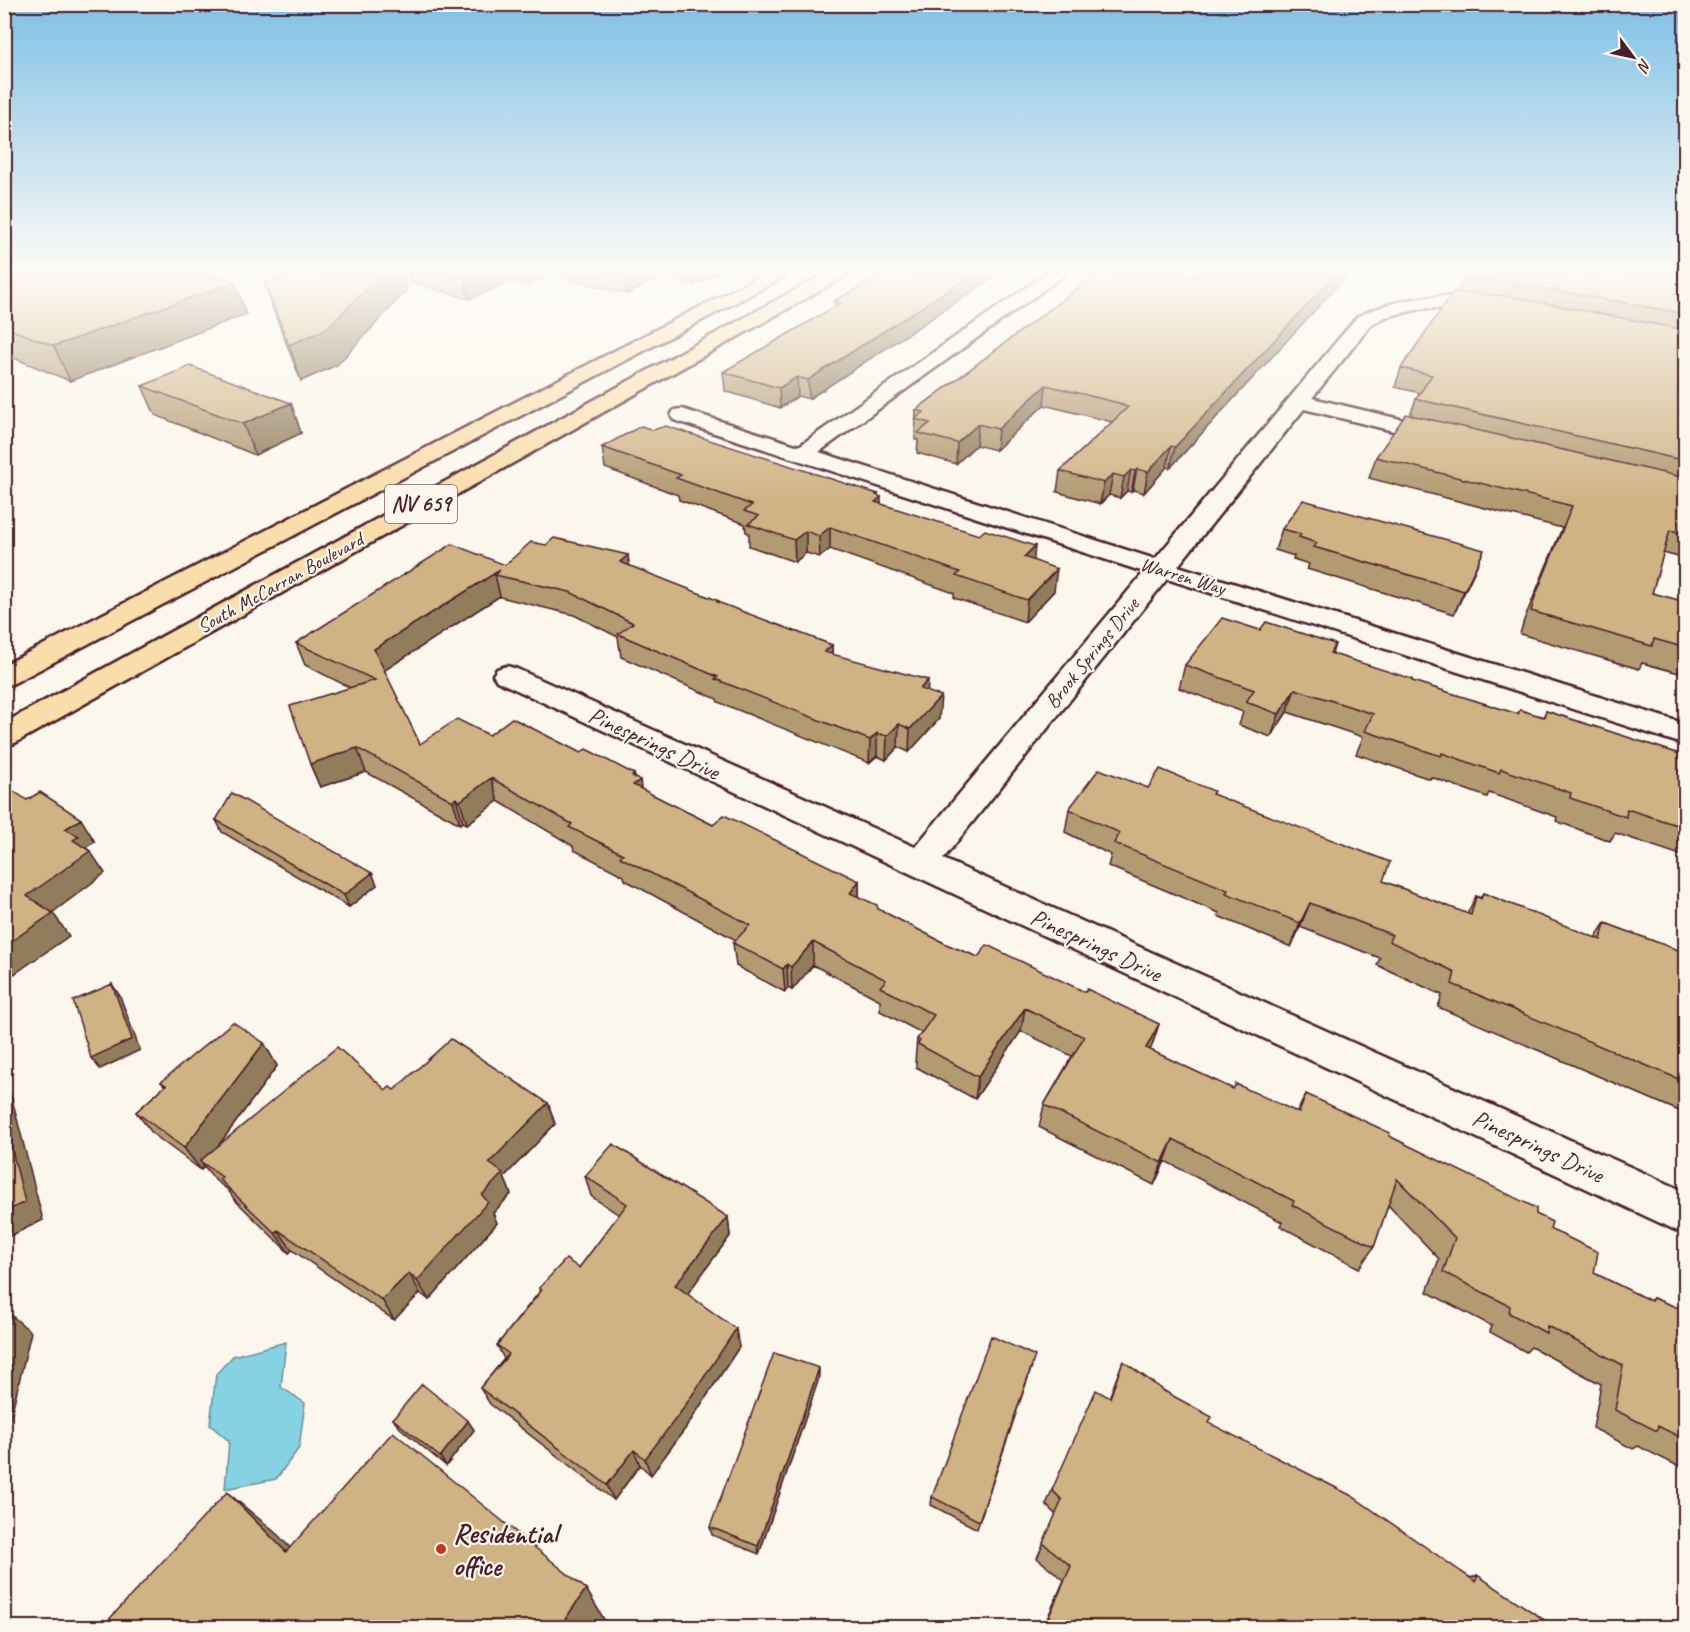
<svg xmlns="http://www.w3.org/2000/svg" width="1690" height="1632" viewBox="0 0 1690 1632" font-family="Caveat,sans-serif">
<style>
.water{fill:#84d2e2;stroke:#6d8a99;stroke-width:1.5}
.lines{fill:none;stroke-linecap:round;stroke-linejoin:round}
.street-casing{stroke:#4a1f2b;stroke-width:5}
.primary-casing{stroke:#4a1f2b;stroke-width:5}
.street{fill:#fbf7ec;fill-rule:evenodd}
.primary{fill:#f9ddab;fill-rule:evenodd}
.wall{fill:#b29a72;stroke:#4a1f2b;stroke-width:1.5}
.shaded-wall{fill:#917d5c;stroke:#4a1f2b;stroke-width:1.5}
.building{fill:#cfb384;stroke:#4a1f2b;stroke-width:1.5}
.poi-dot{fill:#c8321e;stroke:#fbf7ec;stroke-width:2}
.labels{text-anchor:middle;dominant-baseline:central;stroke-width:4.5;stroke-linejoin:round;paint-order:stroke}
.far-street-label{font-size:20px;fill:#4a1f2b;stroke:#fbf7ec}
.shield{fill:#fbf7ec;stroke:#7f6065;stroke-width:1.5}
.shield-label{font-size:22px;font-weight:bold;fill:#4a1f2b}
.street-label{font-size:24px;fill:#4a1f2b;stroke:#fbf7ec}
.near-poi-label{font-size:28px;font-weight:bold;fill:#4a1f2b;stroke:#fbf7ec;text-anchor:start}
</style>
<rect width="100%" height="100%" fill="#fbf7ec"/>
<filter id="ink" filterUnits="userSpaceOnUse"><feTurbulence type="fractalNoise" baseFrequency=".0167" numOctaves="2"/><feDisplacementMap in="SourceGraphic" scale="12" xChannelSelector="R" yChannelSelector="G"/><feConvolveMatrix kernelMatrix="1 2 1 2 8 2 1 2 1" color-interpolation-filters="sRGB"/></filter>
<g filter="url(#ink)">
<path class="water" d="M286,1342L281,1387L305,1403L299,1448L276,1479L225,1489L229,1441L210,1425L216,1374L233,1356Z"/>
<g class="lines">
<defs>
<path id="street" d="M1047,273H1067L819,452L1155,559L1357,317C1399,296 1450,291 1495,302L1498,306L1495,310L1489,311L1425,308L1385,317L1371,325L1312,398L1450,431L1453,436L1450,441L1442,443L1304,409L1178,566L1686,724V745L1167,579L943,859L1686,1192V1235L497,681L493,675L497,669L507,666L517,669L915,847L1144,572L674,420L671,415L674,410L682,409L799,446Z"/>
<path id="primary" d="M766,273H787L784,277L14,683L4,686V665Z
M826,273H847L844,277L15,743L4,746V723Z"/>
</defs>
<use href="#street" class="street-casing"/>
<use href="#primary" class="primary-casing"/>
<use href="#street" class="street"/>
<use href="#primary" class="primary"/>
</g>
<path class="wall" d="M409,273H555L527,285L512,281L469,299L411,282Z
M560,273H718L694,285L663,277L627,294L561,277Z
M885,273H1000L809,399L798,396L780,408L725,391L723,372L834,307V301Z
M1098,273H1349L1170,468L1167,467L1144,493L1133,490L1131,492L1127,491L1120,498L1109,495L1100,504L1057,492L1060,471L1112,422L1044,405L996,450L976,445L956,464L917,453L918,440H915L916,410Z
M1456,273H1686V559L1663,553L1652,593L1686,602V675L1642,663L1639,669L1520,634L1524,620L1562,528L1369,478L1376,457L1410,415L1416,399L1420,393L1395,387L1401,368L1458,292L1463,278L1466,274Z
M4,277L246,314L70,381L4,354Z
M264,283L407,290L337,365L301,381L276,317Z
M142,386L291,403L301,433L255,455L155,415Z
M653,430L878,496L881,504L1033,561L1054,591L1025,622L954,598V593L830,549L820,557L806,553L795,562L749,546V533L746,532L745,524L679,500L678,495L605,468L602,447Z
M1282,529L1474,572L1454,614L1307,569L1309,564L1293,559L1294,556L1275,550Z
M505,565L629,566L719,601V603L832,645V655L928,691L939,719L909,752L898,747L886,760L877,756L869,763L718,702L717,699L621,657L618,637L574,615L500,597V596L384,670L420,744L489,735L581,753L634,774L635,777L641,789L713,825L859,881V897L878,909L948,945L978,957L1085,992L1159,1024L1150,1050L1233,1089L1297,1112L1306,1094L1389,1136L1536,1214L1550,1229L1594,1273L1650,1301L1653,1298L1686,1311V1470L1638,1446L1633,1449L1593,1428L1601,1384L1531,1347L1526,1352L1490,1332L1492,1326L1427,1292L1439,1259L1388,1205L1374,1247L1359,1268L1280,1226L1282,1222L1165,1161L1154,1185L1039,1127L1044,1105L1072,1056L1021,1031L975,1099L916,1067V1062H915L917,1039L922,1033L880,1011V1000L813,965L792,990L788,988L785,992L736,966L733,943L736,940L625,880L624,876L574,850L573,846L498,801L467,824L463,822L460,824L366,772L320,787L310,764L351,688L305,665L296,643Z
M1260,630L1335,644L1332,654L1412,681L1517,714L1520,710L1543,717L1546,711L1686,756V857L1615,833L1610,841L1556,821L1557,817L1489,793L1487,797L1431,777L1430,779L1356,754L1363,737L1287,712L1271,737L1239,725L1243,712L1179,688L1185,665Z
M1148,788L1213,794L1383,881L1467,914L1476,896L1480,898L1483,893L1595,938L1605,923L1686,953V1114L1438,1007L1442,995L1377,965L1380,958L1300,927L1291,947L1218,916L1219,913L1108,866L1111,855L1065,832L1069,809Z
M216,820L372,873L377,885L349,907L222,832Z
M264,1043L277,1066L219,1145L386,1090L548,1103L555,1124L504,1177L511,1194L493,1213L497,1223L429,1300L420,1293L394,1320L292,1250L289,1253L235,1200L228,1190L216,1181L204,1166L201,1170L153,1134L136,1112L165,1086L161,1082Z
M585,1176L728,1217L730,1236L687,1294L739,1347L687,1426L651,1475L640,1465L614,1500L490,1404L480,1388L504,1359L497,1345L540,1291L539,1288L579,1268L619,1215L591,1196Z
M1123,1361L1209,1423L1471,1578L1477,1575L1556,1628H1043L1064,1580L1037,1558L1056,1515L1046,1505L1052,1490L1109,1398Z
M1032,1366L977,1529L931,1505L932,1497Z
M819,1378L759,1554L712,1535L710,1527Z
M393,1419L468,1421L474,1430L446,1466L400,1428Z"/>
<path class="shaded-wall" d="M383,273H402L407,290L337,365L301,381L289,345Z
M463,273H510L512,281L469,299Z
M524,273H555L527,285Z
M624,273H662L663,277L627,294Z
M693,273H718L694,285Z
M975,273H1000L809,399L808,380Z
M1337,273H1349L1170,468L1175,447Z
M235,282L246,314L70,381L54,346Z
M797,377L798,396L780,408L779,388Z
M1046,385L1044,405L996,450L998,429Z
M291,403L301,433L255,455L243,424Z
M978,424L976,445L956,464L957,443Z
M1171,446L1167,467L1144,493L1148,472Z
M1137,469L1133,490L1131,492L1135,471Z
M1131,470L1127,491L1120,498L1124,477Z
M1113,474L1109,495L1100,504L1104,483Z
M878,494V499L881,497V518L875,502L876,495Z
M830,527V549L820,557L819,536Z
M806,531V553L795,562L794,540Z
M1035,546L1033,568L1024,557Z
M1484,550L1474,572L1454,614L1464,591Z
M628,555L631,577L620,562Z
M1057,569L1054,591L1025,622L1027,600Z
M500,570L495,575L500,596L382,672L374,649Z
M832,645V668L824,652Z
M928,680L927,703L920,689Z
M1295,689L1287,712L1271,737L1279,714Z
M941,696L939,719L909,752L910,729Z
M899,724L898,747L886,760L887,736Z
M877,733V756L869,763L870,740Z
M357,748L366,772L320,787L310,764Z
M634,774L636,783L640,780L643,803L637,809L632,776Z
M491,778L498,801L467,824L460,801Z
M456,798L463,822L460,824L453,801Z
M81,819L95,842L86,847L89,851H90L105,873L44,919L27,896L65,829Z
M372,873L377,885L349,907L344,895Z
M859,881V904L850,893Z
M1310,903L1300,927L1291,947L1300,923Z
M53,913L69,936L4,981V946Z
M813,942V965L792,990L791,967Z
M787,964L788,988L785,992L783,969Z
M112,984L120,996L140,1050L100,1069L91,1058Z
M1025,1008L1021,1031L975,1099L978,1077Z
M1159,1024L1152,1046L1139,1071L1146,1048Z
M264,1043L277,1066L205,1164L200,1161L204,1166L201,1170L184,1148Z
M4,1068L43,1220L4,1239Z
M548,1103L555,1124L504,1177L511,1194L493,1213L497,1223L429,1300L417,1281L489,1163Z
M1173,1139L1165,1161L1154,1185L1162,1163Z
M728,1217L730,1236L680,1304L675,1285Z
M278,1230L292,1250L289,1253L275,1233Z
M409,1273L420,1293L394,1320L382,1300Z
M10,1314L31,1332L4,1445V1336Z
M736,1329L739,1347L687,1426L651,1475L645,1459Z
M819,1368V1378L759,1554L758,1546Z
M468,1421L474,1430L446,1466L440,1457Z
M634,1450L640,1465L614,1500L607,1485Z
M227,1492L277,1534L333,1592L286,1552Z
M586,1589L608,1626L607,1628H559Z
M422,1620L429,1628H416Z"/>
<path class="building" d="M19,273H206L235,282L54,346L4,327V277Z
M293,273H383L326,329L289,345L264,283Z
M885,273H975L808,380L797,377L779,388L723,372L841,303L834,301Z
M1098,273H1337L1175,447L1171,446L1148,472L1137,469L1135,471L1131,470L1124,477L1113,474L1104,483L1060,471L1128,407L1121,405L1123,404L1046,385L998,429L978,424L957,443L918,433L930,423L915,419L924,412L916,410Z
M1467,273H1686V314L1519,284L1463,278Z
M1453,292L1506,296L1686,330V461L1416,399L1432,375L1401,368Z
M190,366L291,403L243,424L142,386Z
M1406,414L1686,478V534L1670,530L1652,593L1686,602V648L1654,639L1652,646L1531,611L1535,597L1572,506L1376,457Z
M641,426L653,430L666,426L878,494L876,495L881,497L875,502L979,535L985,530L1035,546L1024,557L1057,569L1027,600L956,576L960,572L830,527L819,536L806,531L794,540L748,524L759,516L744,511L752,505L676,478L681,475L602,447Z
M1303,500L1484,550L1464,591L1314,547L1317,543L1299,537L1301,534L1282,529Z
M554,538L628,555L620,562L719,601L717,602L832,645L824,652L928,680L920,689L941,696L910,729L899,724L887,736L877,733L870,740L715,679L718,677L618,634L633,623L570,592L495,575L500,570L374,649L420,744L457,719L489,735L512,718L581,753L586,749L634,774L632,776L640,780L633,785L713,825L724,815L859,881L850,893L877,905L878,909L948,945L978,957L987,945L1085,992L1087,989L1159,1024L1146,1048L1233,1089L1236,1084L1299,1113L1306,1094L1390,1133L1389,1136L1536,1208V1214L1552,1222L1550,1229L1598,1252L1594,1273L1651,1301L1653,1298L1686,1311V1440L1658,1426L1657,1431L1615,1410L1623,1365L1547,1326L1546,1333L1509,1313L1510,1306L1443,1272L1455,1238L1397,1179L1374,1247L1292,1205L1294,1201L1173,1139L1162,1163L1044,1105L1084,1037L1025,1008L978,1077L918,1044L920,1041L917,1039L934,1015L880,987L886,980L813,942L791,967L787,964L783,969L733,943L750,925L620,857L623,854L569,827L572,824L491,778L460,801L456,798L453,801L357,748L310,764L290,706L375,680L296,643L452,544L505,565L531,542L546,545Z
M1222,618L1260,630L1266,622L1335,644L1330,653L1412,679V681L1518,714L1520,710L1544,717L1546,711L1686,756V828L1627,809L1626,817L1570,798L1571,793L1501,769L1499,773L1442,753L1441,756L1365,731L1373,714L1295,689L1279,714L1246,702L1254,690L1185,665Z
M1099,769L1148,788L1160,769L1214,791L1212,794L1390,862L1383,881L1471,915L1476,896L1481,899L1483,893L1601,940L1605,923L1686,953V1082L1452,984L1455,972L1389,941L1392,935L1310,903L1300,923L1226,893L1228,890L1114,843L1120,833L1069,809Z
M15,792L27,800L40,792L81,819L65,829L79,836L73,840L90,851L27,896L53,913L4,946V794L7,796Z
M232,793L372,873L344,895L216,820Z
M112,984L132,1039L91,1058L73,1001Z
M233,1022L264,1043L184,1148L136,1112L166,1085L161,1082Z
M451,1039L548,1103L489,1163L503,1173L482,1195L488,1202L417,1281L409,1273L382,1300L278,1230L275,1233L219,1179L222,1177L200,1161L337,1047L386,1090L390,1087L394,1090Z
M4,1118L25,1202L4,1212Z
M613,1144L728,1217L675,1285L736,1329L683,1409L645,1459L634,1450L607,1485L480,1388L509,1354L497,1345L542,1290L539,1288L566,1259L579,1268L627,1204L585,1176Z
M10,1314L4,1336V1315Z
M991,1336L1035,1356L979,1521L932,1497Z
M774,1353L819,1368L758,1546L710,1527Z
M1123,1361L1164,1391L1212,1417L1209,1423L1352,1496L1476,1582L1477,1575L1556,1628H1044L1071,1566L1043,1543L1062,1500L1052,1490L1096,1390L1110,1398Z
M422,1384L468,1421L440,1457L393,1419Z
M393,1432L586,1589L559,1628H429L422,1620L416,1628H101L227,1492L286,1552Z"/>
</g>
<linearGradient id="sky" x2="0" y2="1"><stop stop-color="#80c0e6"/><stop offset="0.54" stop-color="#fdfbf6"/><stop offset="1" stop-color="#fdfbf6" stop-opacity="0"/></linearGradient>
<rect width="1690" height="501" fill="url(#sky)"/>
<circle class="poi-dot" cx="441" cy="1549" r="6"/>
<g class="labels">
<g class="far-street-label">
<text transform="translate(1183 576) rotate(17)">Warren Way</text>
<text transform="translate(280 583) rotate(-29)">South McCarran Boulevard</text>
<text transform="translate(1092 653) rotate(-51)">Brook Springs Drive</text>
</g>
<rect class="shield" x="385" y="485" width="72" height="38" rx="4.5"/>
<g class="shield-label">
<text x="421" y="504">NV 659</text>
</g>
<g class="street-label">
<text transform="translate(654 743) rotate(25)">Pinesprings Drive</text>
<text transform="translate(1096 945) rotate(25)">Pinesprings Drive</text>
<text transform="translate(1538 1146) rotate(25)">Pinesprings Drive</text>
</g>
<g class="near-poi-label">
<text x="453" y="1533">Residential<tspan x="453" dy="32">office</tspan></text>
</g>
</g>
<rect width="1690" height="1632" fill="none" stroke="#fbf7ec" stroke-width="24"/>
<rect x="12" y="12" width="1666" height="1608" fill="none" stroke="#4a1f2b" stroke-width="2" filter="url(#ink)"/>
<g transform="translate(1633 57) rotate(123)" stroke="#fbf7ec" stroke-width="4.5" paint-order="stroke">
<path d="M0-4.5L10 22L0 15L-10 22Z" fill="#4a1f2b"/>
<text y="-9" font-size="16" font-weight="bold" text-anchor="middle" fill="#4a1f2b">N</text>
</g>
</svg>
